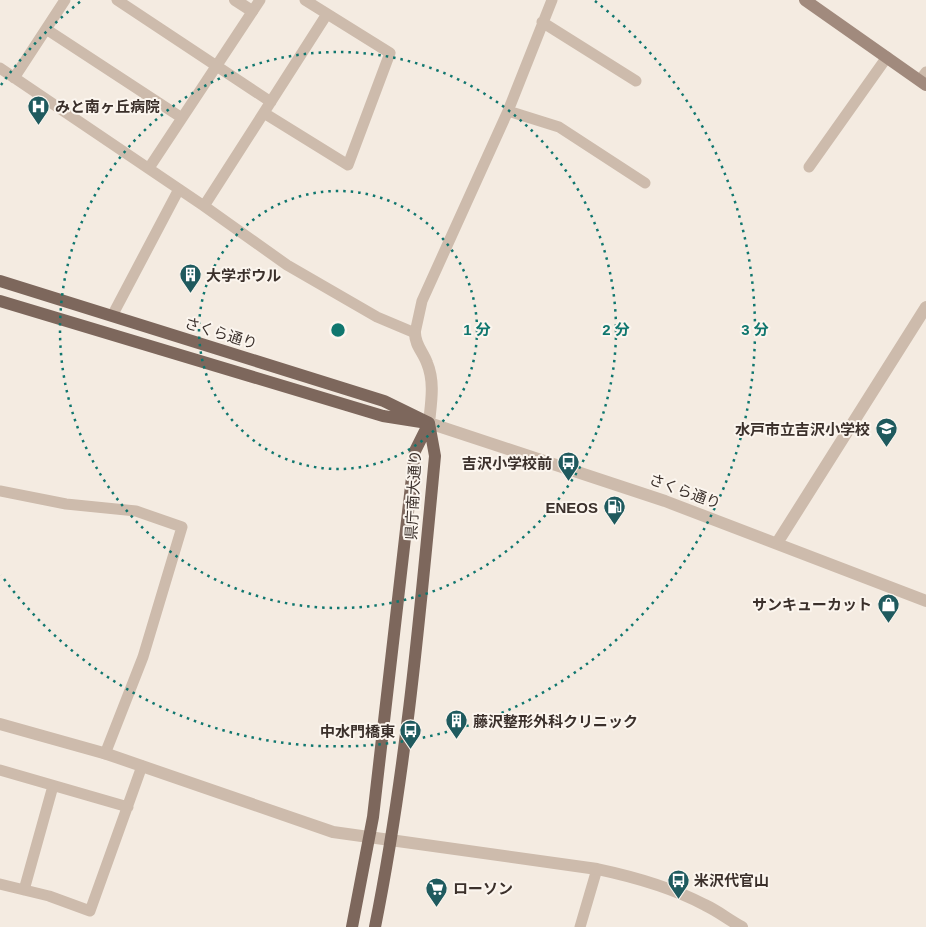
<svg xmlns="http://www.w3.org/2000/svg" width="926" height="927" viewBox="0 0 926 927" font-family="Helvetica,'Noto Sans JP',sans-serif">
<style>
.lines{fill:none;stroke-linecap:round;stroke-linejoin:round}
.minor{stroke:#cdbbac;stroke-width:11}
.tertiary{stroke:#cdbbac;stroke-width:12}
.secondary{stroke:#a18a7d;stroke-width:12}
.primary{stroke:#7d675c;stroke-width:12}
.ring{fill:none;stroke:#0f766e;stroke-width:2.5;stroke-dasharray:2.5 5}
.labels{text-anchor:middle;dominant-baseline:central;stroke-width:4;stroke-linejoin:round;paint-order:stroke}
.poi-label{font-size:15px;font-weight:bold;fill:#3b302b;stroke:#fbf5ee;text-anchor:start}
.street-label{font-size:15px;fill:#3b302b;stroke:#fbf5ee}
.centre{fill:#0f766e;stroke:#fbf5ee;stroke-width:2.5}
.ring-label{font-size:15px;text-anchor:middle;font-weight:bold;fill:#0f766e;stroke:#fbf5ee;stroke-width:4;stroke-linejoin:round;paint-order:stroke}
</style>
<rect width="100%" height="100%" fill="#f4ebe1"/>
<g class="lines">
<path class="minor" d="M117,0L271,102
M542,22L636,81
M46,29L182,118
M0,68L204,206L287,265L377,317L415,333L422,301L508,111L552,0
M14,78L65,0
M920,80L926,72
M508,111L559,127L645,183
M264,113L348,165L390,53L305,0
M809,167L887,57
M149,168L260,0
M204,206L327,14
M112,316L179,189
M0,491L66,504L136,511L182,527L143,657L105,754
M0,770L128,807
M0,884L49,896L90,911L142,766
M24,890L53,786
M580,927L597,869"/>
<path class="tertiary" d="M235,0L252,11
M415,333C415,345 423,352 427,363C435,382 431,403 429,423L665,501L926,601
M777,543L926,307
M0,724L107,754L333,832L597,869C635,877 671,887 705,905C718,911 729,920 742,927"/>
<path class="secondary" d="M805,0L926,85"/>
<path class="primary" d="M0,281L384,401L429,423
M0,301L383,416L421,422
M352,927L373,817L415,451L429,423
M375,927C406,772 420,614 435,456L429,423"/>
</g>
<g class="ring">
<circle cx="338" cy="330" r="139"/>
<circle cx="338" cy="330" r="278"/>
<path d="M1 85A417 417 0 0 1 81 1M595 1A417 417 0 1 1 1 575"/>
</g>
<defs>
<symbol id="hospital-pin" viewBox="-11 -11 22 30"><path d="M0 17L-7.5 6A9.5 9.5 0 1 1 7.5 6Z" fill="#1f5a5e" stroke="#fbf5ee"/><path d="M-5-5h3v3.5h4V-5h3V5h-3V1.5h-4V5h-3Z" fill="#fff"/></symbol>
<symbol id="building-pin" viewBox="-11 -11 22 30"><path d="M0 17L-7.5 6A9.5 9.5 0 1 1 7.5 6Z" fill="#1f5a5e" stroke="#fbf5ee"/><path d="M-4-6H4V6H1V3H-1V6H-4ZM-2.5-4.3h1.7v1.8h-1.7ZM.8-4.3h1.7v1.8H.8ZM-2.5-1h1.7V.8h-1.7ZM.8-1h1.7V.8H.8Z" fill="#fff"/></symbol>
<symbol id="school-pin" viewBox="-11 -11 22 30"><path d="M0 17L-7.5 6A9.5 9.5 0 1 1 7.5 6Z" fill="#1f5a5e" stroke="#fbf5ee"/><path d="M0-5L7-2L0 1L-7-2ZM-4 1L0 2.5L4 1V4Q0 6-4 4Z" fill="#fff"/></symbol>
<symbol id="bus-pin" viewBox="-11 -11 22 30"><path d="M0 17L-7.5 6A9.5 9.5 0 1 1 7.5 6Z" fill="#1f5a5e" stroke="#fbf5ee"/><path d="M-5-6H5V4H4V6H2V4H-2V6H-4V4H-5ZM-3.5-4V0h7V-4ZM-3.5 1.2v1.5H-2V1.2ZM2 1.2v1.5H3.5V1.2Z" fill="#fff"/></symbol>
<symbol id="fuel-pin" viewBox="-11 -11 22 30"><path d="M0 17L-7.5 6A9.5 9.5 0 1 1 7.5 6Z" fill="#1f5a5e" stroke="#fbf5ee"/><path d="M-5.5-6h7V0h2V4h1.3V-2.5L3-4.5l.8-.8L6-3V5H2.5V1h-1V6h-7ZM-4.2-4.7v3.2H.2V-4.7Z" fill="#fff"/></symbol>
<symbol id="shop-pin" viewBox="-11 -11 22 30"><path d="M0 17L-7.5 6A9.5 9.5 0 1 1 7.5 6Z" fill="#1f5a5e" stroke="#fbf5ee"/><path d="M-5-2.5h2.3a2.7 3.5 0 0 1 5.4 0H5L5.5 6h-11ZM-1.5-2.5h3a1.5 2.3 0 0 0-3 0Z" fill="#fff"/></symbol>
<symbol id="supermarket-pin" viewBox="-11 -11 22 30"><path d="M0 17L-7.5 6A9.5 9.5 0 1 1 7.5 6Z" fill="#1f5a5e" stroke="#fbf5ee"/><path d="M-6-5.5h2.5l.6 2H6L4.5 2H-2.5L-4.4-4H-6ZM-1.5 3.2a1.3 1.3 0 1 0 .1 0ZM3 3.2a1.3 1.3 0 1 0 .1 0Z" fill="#fff"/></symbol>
</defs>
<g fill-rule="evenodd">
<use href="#hospital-pin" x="26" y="94" width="25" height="34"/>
<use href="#building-pin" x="178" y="262" width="25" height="34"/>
<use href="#school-pin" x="874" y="416" width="25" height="34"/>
<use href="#bus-pin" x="556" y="450" width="25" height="34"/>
<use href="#fuel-pin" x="602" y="494" width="25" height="34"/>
<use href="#shop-pin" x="876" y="592" width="25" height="34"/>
<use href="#building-pin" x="444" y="708" width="25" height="34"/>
<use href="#bus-pin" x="398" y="718" width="25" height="34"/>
<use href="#bus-pin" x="666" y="868" width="25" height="34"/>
<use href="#supermarket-pin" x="424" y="876" width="25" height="34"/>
</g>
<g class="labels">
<g class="poi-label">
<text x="55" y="106">みと南ヶ丘病院</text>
<text x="206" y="275">大学ボウル</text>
<text x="870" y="429" text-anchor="end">水戸市立吉沢小学校</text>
<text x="552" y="463" text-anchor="end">吉沢小学校前</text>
<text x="598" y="507" text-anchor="end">ENEOS</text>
<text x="872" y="604" text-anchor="end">サンキューカット</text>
<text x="473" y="721">藤沢整形外科クリニック</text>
<text x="395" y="731" text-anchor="end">中水門橋東</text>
<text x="694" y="880">米沢代官山</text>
<text x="453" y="888">ローソン</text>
</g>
<g class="street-label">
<text transform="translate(221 333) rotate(17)">さくら通り</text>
<text transform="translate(685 491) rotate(20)">さくら通り</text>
<text transform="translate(413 495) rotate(-87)">県庁南大通り</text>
</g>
</g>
<circle cx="338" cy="330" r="8" class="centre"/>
<g class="ring-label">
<text x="477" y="335">1 分</text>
<text x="616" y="335">2 分</text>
<text x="755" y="335">3 分</text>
</g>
</svg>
